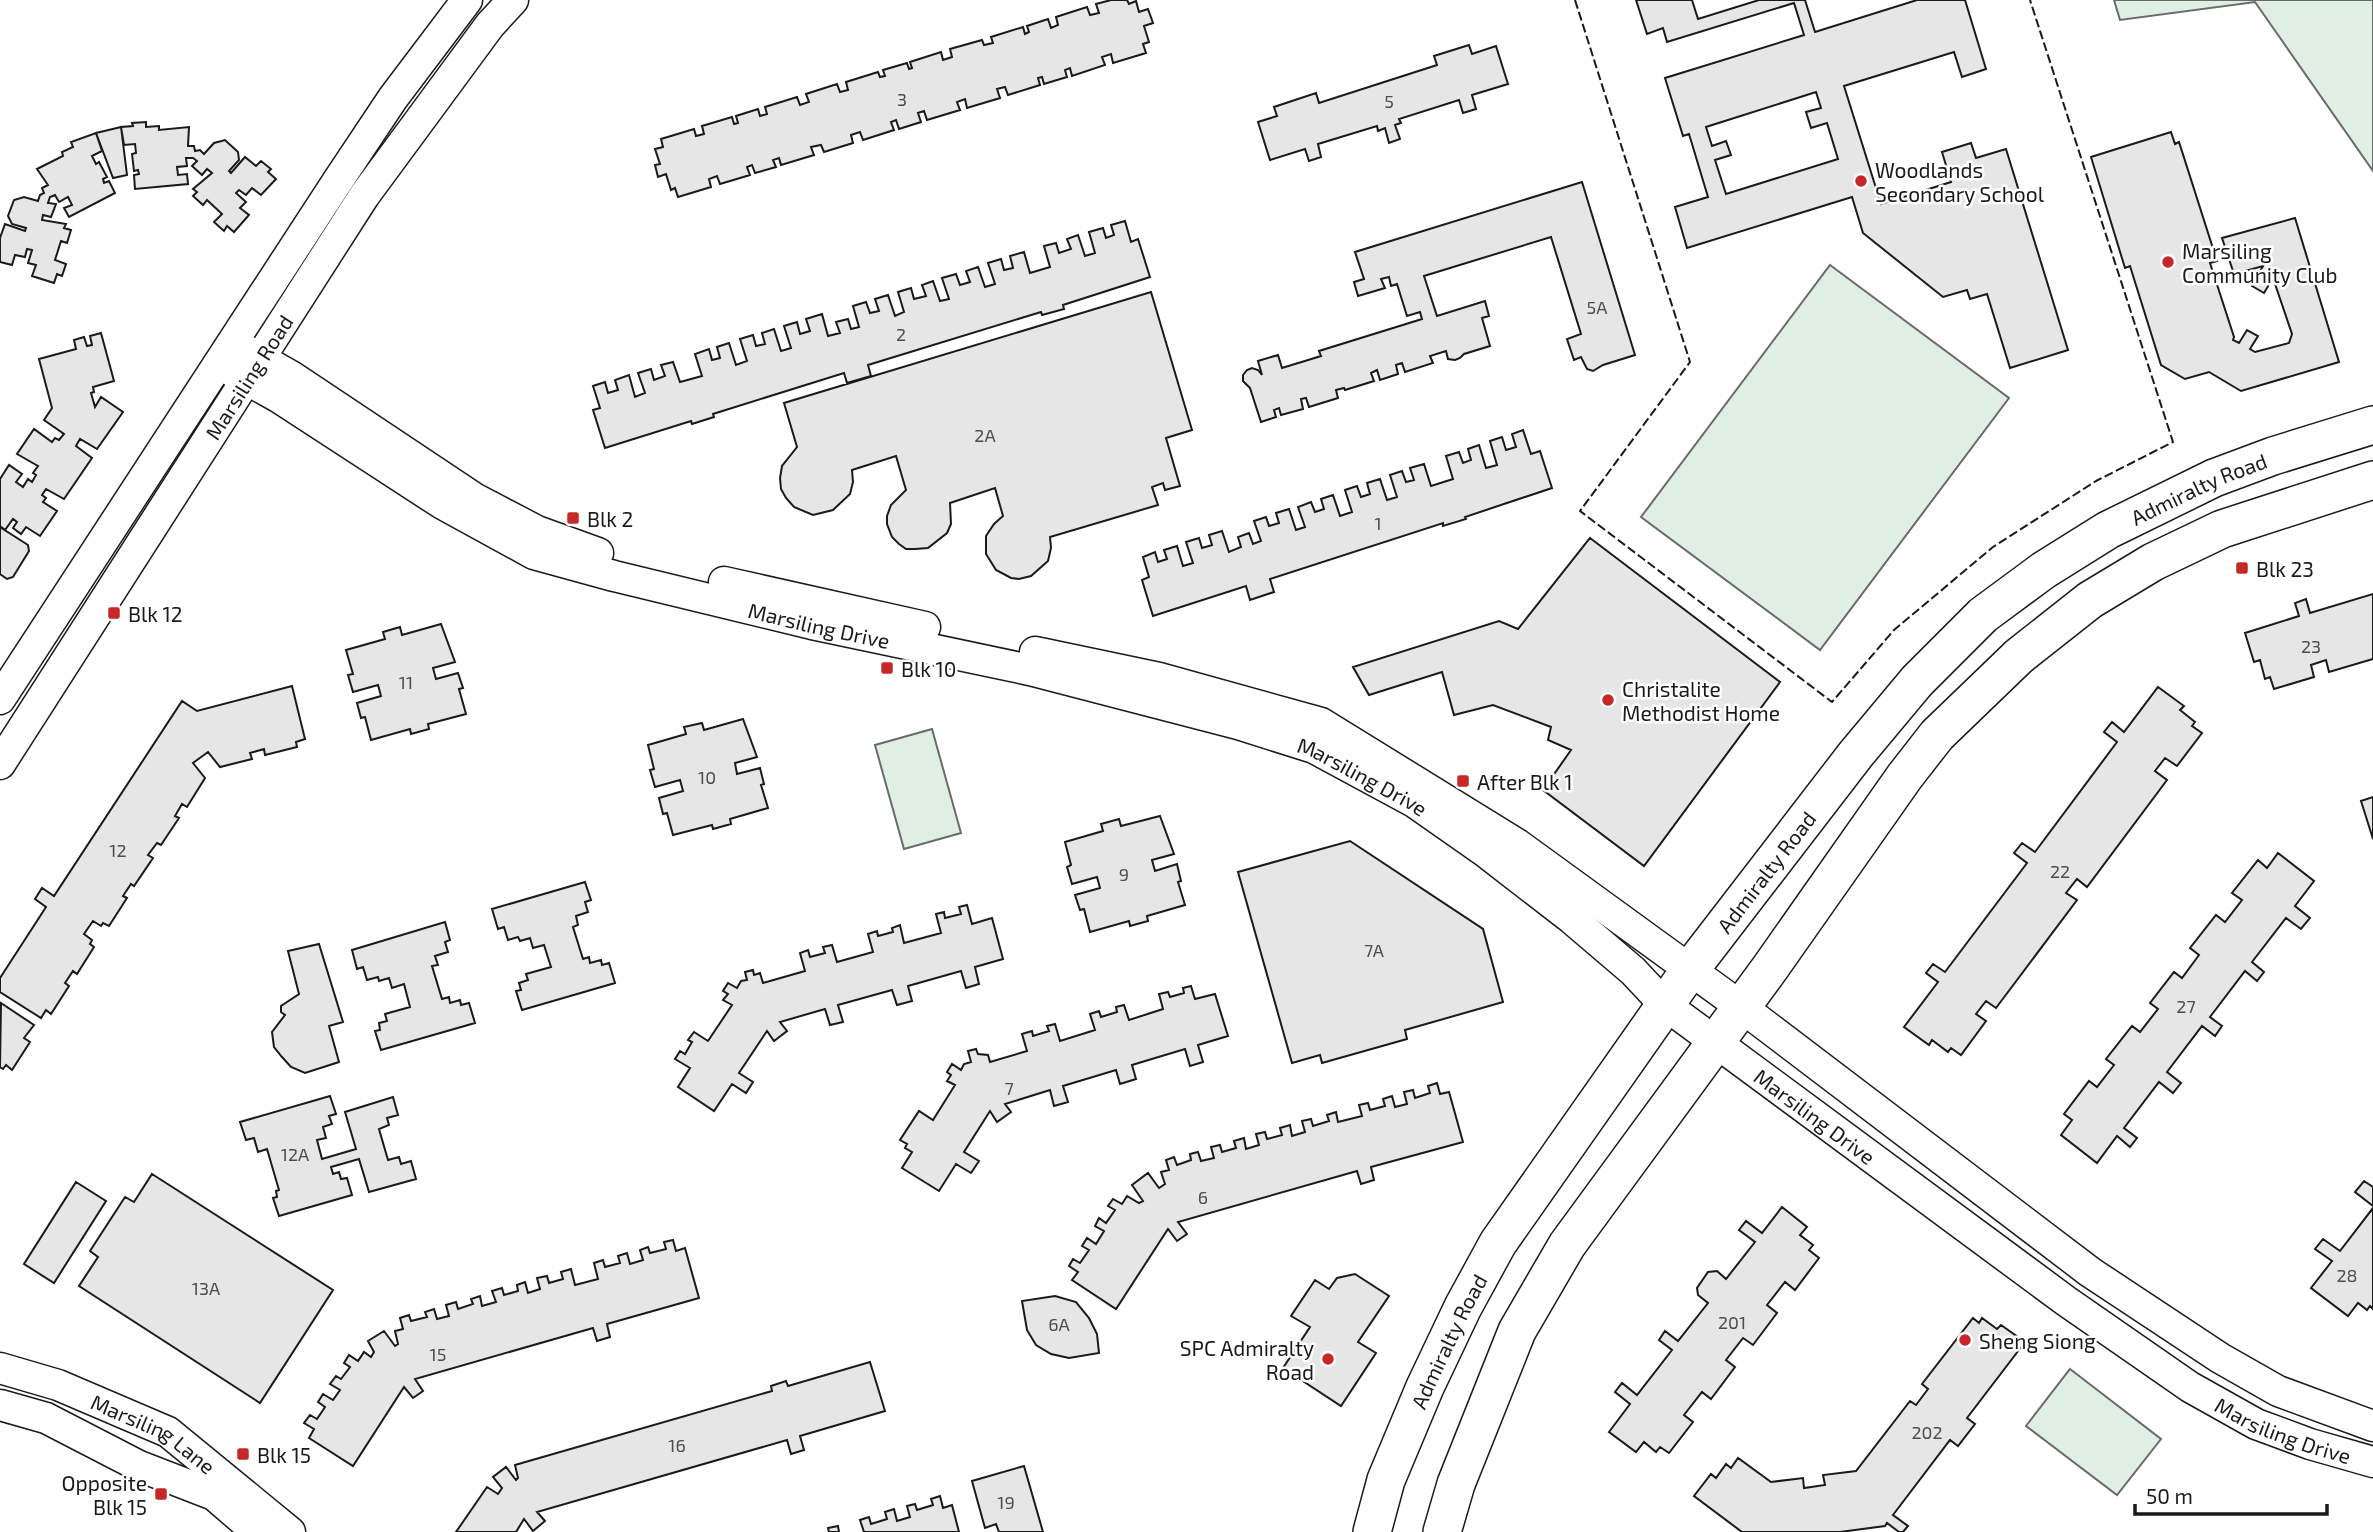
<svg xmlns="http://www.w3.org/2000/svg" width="2373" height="1532" viewBox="0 0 2373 1532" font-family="'Exo 2',sans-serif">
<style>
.green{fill:#e0efe3;stroke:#6a6a6a;stroke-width:2}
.building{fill:#e6e6e6;stroke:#1a1a1a;stroke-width:2;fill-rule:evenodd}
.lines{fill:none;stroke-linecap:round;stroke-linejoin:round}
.minor-casing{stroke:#1a1a1a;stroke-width:33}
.major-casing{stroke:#1a1a1a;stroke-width:40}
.minor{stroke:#fff;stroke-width:30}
.major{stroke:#fff;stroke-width:37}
.fence{stroke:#1a1a1a;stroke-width:2;stroke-dasharray:9 3.5;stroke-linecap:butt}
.poi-dot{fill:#c62828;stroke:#fff;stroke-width:2.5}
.labels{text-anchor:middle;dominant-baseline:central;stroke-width:5;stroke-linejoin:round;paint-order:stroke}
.number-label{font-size:18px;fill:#4d4d4d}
.poi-label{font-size:21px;fill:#1a1a1a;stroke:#fff;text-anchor:start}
.street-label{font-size:21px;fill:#1a1a1a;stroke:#fff}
</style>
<rect width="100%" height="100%" fill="#fff"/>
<path class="green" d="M2114,0H2373V171L2255,2L2120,20Z
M1830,265L2009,398L1820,650L1641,517Z
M932,729L961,833L904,849L875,745Z
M2070,1369L2161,1439L2117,1495L2026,1426Z"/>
<path class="building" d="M1111,0H1127L1129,4L1136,1L1139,12L1148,9L1153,23L1144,26L1149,42L1143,44L1146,53L1113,63L1111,54L1102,57L1105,65L1072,76L1070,68L1065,70L1067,77L1044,84L1042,77L1038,78L1040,85L1008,95L1005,87L997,89L1000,98L967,108L965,99L957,102L960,110L927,120L924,111L918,113L921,122L899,129L896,120L891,122L894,130L863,140L860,132L851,135L853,143L824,152L821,145L811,147L814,155L781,165L779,158L773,160L776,167L755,173L752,165L747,167L750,175L720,184L717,176L709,179L711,187L678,197L675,188L671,190L666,174L658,177L655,165L660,164L655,149L663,147L661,139L694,129L696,136L704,134L702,126L732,117L734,124L738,123L736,116L758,109L760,116L767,114L765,107L797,97L800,105L809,102L806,94L837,84L840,92L848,90L846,82L878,72L880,77L885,76L883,70L907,63L909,69L912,68L910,62L941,52L943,60L952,57L950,49L982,40L984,45L993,43L991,37L1023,27L1025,34L1029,32L1027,26L1048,19L1051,28L1058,25L1056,17L1087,7L1090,15L1099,13L1096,4Z
M1636,0H1692L1698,19L1759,0H1805L1815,32L1917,0H1965L1986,69L1962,77L1954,52L1844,86L1881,204L1951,182L1942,152L1971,143L1976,158L2006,149L2068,350L2010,368L1987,294L1970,299L1967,290L1943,297L1863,233L1852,197L1687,248L1675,207L1708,197L1689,134L1683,136L1665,78L1804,35L1794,3L1667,42L1663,28L1647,34ZM1816,92L1821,108L1806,112L1811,128L1827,123L1838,159L1726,194L1715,160L1731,155L1726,141L1712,146L1706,127Z
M1469,45L1472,54L1496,46L1508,84L1472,95L1476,109L1463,113L1459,100L1399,119L1401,123L1395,125L1400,139L1389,143L1385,128L1378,131L1377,126L1318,144L1321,157L1309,161L1305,149L1270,160L1258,122L1277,116L1274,107L1316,93L1319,103L1437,65L1434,56Z
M146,122V127L159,126V130L189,127L188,146H194L195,151L200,150L204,154L214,143L225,140L238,152L239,160L229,171L231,173L245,157L256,166L261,161L271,169L268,172L276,179L261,195L252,188L246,195L239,190L236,193L246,202L240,208L249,215L234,232L227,226L224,231L214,222L222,214L207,200L203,205L193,196L197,192L193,189L212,173L207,169L202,175L192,166L197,161L193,158H186L187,166L177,167L178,175L187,174L188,184L135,189L134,175L139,174L138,170L134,171L132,154L136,153L135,144L124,145L121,127L133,126L132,123Z
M121,127L127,175L113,178L96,133Z
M2171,132L2175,144L2179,142L2217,261L2210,263L2234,337L2233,340L2239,343L2247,330L2258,336L2250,349L2255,352L2289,343L2292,334L2273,278L2264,293L2252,286L2263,266L2234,274L2222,238L2295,218L2339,362L2241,391L2209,372L2185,379L2161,365L2130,266L2125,268L2091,157Z
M96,133L102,151L92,156L96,164L99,162L107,177L103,179L104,183L109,181L115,193L69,217L64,208L72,205L68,197L59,202L55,195L50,197L48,203L56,204L51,217L43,215L42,220L66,224L64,228L71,230L67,243L61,241L55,260L66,264L62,276L57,274L54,283L32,276L36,265L28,263L32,250L27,249L25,257L15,255L12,265L0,262V238L5,224L25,231L26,228L12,224L8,216L14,200L24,197L38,201L40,195L44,193L42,188L48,185L37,169L63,156L62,152L73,147L71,142Z
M1582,182L1635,355L1603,365L1593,371L1587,369L1581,357L1574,360L1567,339L1581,334L1551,237L1424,276L1437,316L1485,301L1489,316L1482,318L1490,346L1464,354L1460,358L1455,360L1448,359L1446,351L1430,356L1433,363L1405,372L1402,363L1396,365L1398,374L1380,380L1377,370L1371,373L1374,381L1345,390L1344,388L1336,390L1338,398L1309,407L1306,398L1301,399L1303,409L1281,415L1279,408L1274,410L1276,417L1261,422L1250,388L1243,381V375L1247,370L1252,368L1258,370L1262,375L1258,361L1278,355L1282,368L1321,356L1319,351L1422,319L1420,312L1407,316L1397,284L1391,286L1389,277L1381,279L1385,288L1358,296L1354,282L1364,279L1355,252Z
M1125,221L1131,242L1138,239L1150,277L1063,305L1064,309L1042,315L1041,312L868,365L871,376L847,383L844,373L713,414L714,417L692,424L691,421L605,448L593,410L600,408L593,386L605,382L608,393L618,390L615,380L629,375L635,397L645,393L638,373L651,369L654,380L665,376L661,365L673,362L680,382L702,376L695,354L709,349L712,360L720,358L717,347L729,343L736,365L747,361L740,339L753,335L756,346L765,344L762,333L774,329L781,351L791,348L784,326L797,322L800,334L810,331L806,319L822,314L828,336L840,333L836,322L848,319L851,329L859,327L853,306L866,302L870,313L879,311L875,299L888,295L895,316L904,312L898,292L911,288L914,299L926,296L922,285L933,281L940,301L949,299L942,278L956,274L960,285L970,282L966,271L978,267L985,287L995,284L988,263L1001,259L1004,270L1013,268L1010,256L1024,252L1030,273L1050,267L1044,246L1056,243L1059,253L1071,249L1067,239L1078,235L1085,256L1095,253L1089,232L1103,228L1106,238L1114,235L1111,225Z
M1151,292L1192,430L1166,438L1180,486L1165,490L1163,483L1152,487L1158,505L1050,537L1051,548L1048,561L1031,576L1019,579L1011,578L996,570L986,554V536L994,524L1003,516L995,488L950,503L951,524L947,533L928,548L915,549H906L899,544L892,537L887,524V516L891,505L906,490L896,456L852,470L853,482L850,494L833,510L813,515L794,507L786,498L781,489L780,478L782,466L797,447L784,403Z
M101,333L114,381L93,387L94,392L91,393L95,407L101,397L123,412L97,449L80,439L76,446L92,458L64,499L46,489L42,495L46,498L43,502L57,511L40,536L26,527L21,534L13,528L17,522L13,519L5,530L0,526V479L9,465L22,474L16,482L23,487L28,479L32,482L36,475L33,473L38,466L17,454L34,429L52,442L55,438L59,440L64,434L44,420L52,408L39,359L76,349L74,340L84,337L87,346L92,345L90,336Z
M1523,430L1531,454L1540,451L1552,488L1465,517L1466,519L1443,526V523L1270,579L1274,592L1250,600L1246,586L1153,616L1142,580L1149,577L1143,557L1155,552L1158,562L1167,559L1164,550L1177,546L1183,566L1193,563L1186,542L1199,538L1202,548L1212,545L1209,535L1222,531L1229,552L1241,547L1238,537L1249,533L1253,544L1261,541L1254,521L1266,517L1269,526L1279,523L1276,513L1289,509L1296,530L1305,527L1298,507L1311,502L1315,512L1324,509L1321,499L1333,495L1340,516L1352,512L1345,490L1357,486L1361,497L1370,494L1367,483L1380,479L1387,500L1397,497L1390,475L1402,471L1406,482L1414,480L1410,468L1424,464L1431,486L1453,479L1446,456L1459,452L1463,463L1471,460L1468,449L1479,445L1486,468L1497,465L1490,441L1502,437L1506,450L1516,447L1512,434Z
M0,527L28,545L29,551L13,577L7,579L0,574Z
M1590,538L1780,682L1644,866L1543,790L1571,750L1548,740L1551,727L1493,705L1454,715L1442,672L1369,695L1353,667L1499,621L1518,629Z
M2373,594V659L2329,672L2326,660L2311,665L2314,677L2274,689L2270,677L2265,679L2260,660L2254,662L2245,633L2299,616L2295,603L2306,599L2310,613Z
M441,624L455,662L433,668L436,679L458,673L463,688L459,689L466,714L428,724L429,729L411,734L410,729L371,740L365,717L361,718L357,703L381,696L378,685L353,692L348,675L353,674L346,650L385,639L383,632L400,627L402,635Z
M292,686L305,739L296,742L297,747L265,755L264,749L250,753L252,759L220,767L208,752L193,763L205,778L187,807L182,804L175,816L179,818L161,845L157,843L148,855L153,858L134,886L131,884L123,896L127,898L109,926L103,923L101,926L93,921L84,934L92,940L90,944L94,947L77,974L73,971L65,983L69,986L51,1014L46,1010L41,1018L0,992V978L46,907L35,899L42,888L54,896L182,701L197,711Z
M2158,687L2184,706L2180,710L2195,722L2192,726L2202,733L2177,766L2165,758L2155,771L2167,780L2087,887L2077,879L2066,893L2077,900L1996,1008L1986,1001L1976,1014L1986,1021L1961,1055L1951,1048L1948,1052L1932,1040L1929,1045L1904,1027L1938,982L1926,973L1933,964L1945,972L2027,863L2014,853L2022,843L2035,852L2117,742L2104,732L2112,722L2124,732Z
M743,719L757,757L735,763L737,774L760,768L764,784L761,785L768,808L730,819L731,824L713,829L712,825L673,835L667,813L663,814L659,798L683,791L680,780L655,787L650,770L654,769L648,745L686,734L684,727L702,723L704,730Z
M2373,797V839L2361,801Z
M1160,816L1174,854L1152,860L1155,871L1177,864L1181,881L1178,882L1185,905L1147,916L1148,921L1130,926L1129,921L1090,932L1084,909L1080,910L1075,895L1100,888L1097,877L1072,884L1067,867L1071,865L1065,842L1103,831L1101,824L1119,819L1121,826Z
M1350,841L1483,929L1503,1002L1405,1030L1407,1039L1322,1063L1320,1055L1292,1063L1238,872Z
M2278,853L2314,881L2295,906L2310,918L2301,929L2286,918L2252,962L2264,972L2257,981L2245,971L2210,1017L2222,1026L2215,1036L2202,1026L2167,1072L2181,1083L2173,1093L2159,1082L2124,1128L2137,1138L2130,1147L2117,1136L2097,1163L2061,1135L2072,1120L2064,1114L2089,1081L2097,1087L2114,1065L2106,1059L2132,1026L2140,1032L2158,1009L2150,1003L2174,972L2182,978L2199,955L2190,948L2216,915L2225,922L2242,900L2232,893L2258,860L2267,868Z
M585,882L591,900L585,902L588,912L576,916L578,925L573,927L583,959L589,957L590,963L601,960L602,965L609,963L615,983L522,1010L516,991L521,990L519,983L528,980L526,974L551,967L544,945L533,948L530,938L520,941L518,937L508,940L504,927L498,929L492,909Z
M967,905L972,924L992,918L1003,959L975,967L979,984L966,988L961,971L908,986L912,1001L897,1005L892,990L838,1005L843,1022L830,1025L825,1009L780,1022L787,1031L774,1041L767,1031L739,1073L753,1082L746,1093L732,1084L714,1111L678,1087L690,1068L675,1059L680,1051L685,1054L692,1042L688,1040L694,1032L708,1041L732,1005L723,1000L728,994L723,991L728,983L737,988L741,981L747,980L745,972L753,970L754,975L760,973L763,983L805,971L800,953L808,950L810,957L825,953L823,947L832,945L837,962L873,952L868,934L877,931L878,936L893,932L892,928L900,925L904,943L941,933L936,914L944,912L945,918L961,914L959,907Z
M445,922L450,940L445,942L448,952L435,956L438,965L432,966L442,999L449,997L450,1003L460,1000L461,1005L469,1003L475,1023L381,1050L375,1031L380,1030L379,1023L387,1021L385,1014L410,1007L404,984L392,988L389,978L379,981L378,977L367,980L363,967L357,969L352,950Z
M319,944L343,1022L329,1026L339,1062L305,1073L291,1067L282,1057L274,1047L272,1032L285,1015L281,1012V1006L299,994L288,951Z
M1191,986L1195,999L1215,994L1228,1036L1198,1045L1203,1062L1190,1066L1185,1049L1132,1065L1136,1079L1120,1084L1116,1070L1063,1086L1068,1102L1054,1106L1050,1090L1005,1104L1011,1112L997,1122L990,1111L964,1152L979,1161L971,1173L956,1164L939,1191L902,1168L912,1152L905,1148L907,1144L900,1140L919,1111L933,1120L955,1085L947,1081L951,1075L947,1072L952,1064L961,1070L964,1064L971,1062L968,1051L976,1049L978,1054L988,1055L990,1062L1027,1051L1022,1034L1032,1031L1033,1036L1049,1031L1047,1026L1055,1024L1060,1041L1095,1030L1090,1014L1099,1011L1101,1017L1117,1012L1116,1007L1124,1005L1129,1020L1163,1009L1159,994L1168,992L1170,997L1184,993L1183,988Z
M1,1003L34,1025L24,1038L30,1042L12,1070L6,1065L3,1069L0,1067Z
M1437,1083L1440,1094L1449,1092L1463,1142L1371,1167L1374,1180L1361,1184L1357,1171L1178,1222L1187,1234L1177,1241L1168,1229L1116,1309L1072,1280L1078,1272L1069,1266L1073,1259L1080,1263L1089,1250L1082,1246L1087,1238L1096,1244L1104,1231L1095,1226L1099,1218L1106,1223L1115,1210L1108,1206L1113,1199L1122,1204L1127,1196L1139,1203L1143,1201L1132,1185L1148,1173L1159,1188L1165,1184L1161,1172L1169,1170L1166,1160L1174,1157L1177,1165L1191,1160L1190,1154L1198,1152L1201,1161L1214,1158L1211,1147L1220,1145L1222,1152L1236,1148L1234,1141L1244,1138L1246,1149L1259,1145L1256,1134L1265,1132L1267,1139L1282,1135L1280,1128L1290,1125L1292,1136L1305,1132L1302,1121L1311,1119L1313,1126L1329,1121L1327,1115L1336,1112L1338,1122L1362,1116L1359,1105L1368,1103L1370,1110L1385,1106L1383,1099L1392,1096L1395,1107L1407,1104L1404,1092L1413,1090L1415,1098L1430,1093L1428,1086Z
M330,1096L336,1114L329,1116L332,1124L323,1127L326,1138L317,1140L322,1159L356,1149L345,1112L393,1097L398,1115L387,1118L389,1125L379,1129L388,1160L399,1157L401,1164L411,1161L416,1179L369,1192L359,1159L331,1167L333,1174L339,1172L341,1179L347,1178L352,1195L279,1216L273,1198L277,1197L276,1191L279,1190L267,1149L258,1152L254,1138L246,1140L240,1122Z
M152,1174L333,1290L260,1403L79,1286L98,1257L90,1251L125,1197L134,1202Z
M2364,1181L2373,1187V1206L2355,1192Z
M76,1182L106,1201L54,1283L24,1264Z
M1782,1207L1807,1227L1800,1235L1813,1245L1809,1250L1819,1258L1795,1290L1785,1282L1767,1305L1777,1313L1753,1345L1743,1338L1726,1360L1735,1367L1711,1399L1702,1392L1684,1415L1693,1422L1669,1453L1660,1447L1656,1452L1644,1442L1636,1452L1609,1432L1630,1404L1615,1392L1622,1383L1637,1395L1672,1350L1659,1340L1665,1331L1678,1341L1708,1303L1698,1295L1697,1288L1708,1272L1717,1271L1726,1279L1755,1242L1739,1230L1746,1221L1762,1233Z
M2373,1208V1309L2370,1306L2367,1310L2358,1303L2348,1316L2311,1288L2332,1261L2315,1249L2323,1239L2340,1251Z
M673,1240L676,1251L685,1248L699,1298L607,1324L610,1337L597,1341L593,1328L415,1379L423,1391L413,1398L404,1387L353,1466L309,1438L314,1429L304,1423L310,1415L317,1419L325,1407L318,1402L323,1394L333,1400L340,1390L330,1384L336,1376L341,1379L350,1367L344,1363L349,1355L358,1361L364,1352L371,1357L374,1352L368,1341L384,1331L395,1346L398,1344L395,1331L403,1329L400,1318L409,1315L411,1321L427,1317L425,1312L434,1309L437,1319L449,1316L446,1305L456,1302L458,1309L473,1304L471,1299L480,1296L482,1306L496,1302L492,1291L502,1288L504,1295L518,1291L517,1285L525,1282L528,1293L540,1289L537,1278L547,1276L549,1283L563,1279L561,1272L571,1269L575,1285L598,1279L594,1263L603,1260L605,1267L620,1263L618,1256L627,1253L630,1264L643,1260L640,1250L648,1247L650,1253L666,1249L664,1242Z
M1355,1274L1389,1296L1358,1342L1376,1353L1341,1406L1283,1368L1310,1327L1291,1316L1315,1280L1329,1289L1337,1278Z
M1055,1296L1076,1302L1089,1318L1097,1334L1099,1353L1069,1358L1051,1354L1036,1345L1027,1330L1022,1301Z
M1973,1318L1979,1323L1982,1318L1997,1329L2001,1325L2025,1342L1967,1418L1975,1424L1958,1446L1950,1440L1893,1515L1908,1526L1903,1532H1899L1887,1523L1885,1526L1840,1532H1742L1694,1496L1711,1474L1716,1478L1726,1464L1731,1468L1738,1458L1771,1482L1803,1478L1804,1488L1825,1485L1823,1475L1856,1471L1910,1401L1916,1405L1928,1389L1922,1384Z
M870,1362L885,1411L800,1436L804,1450L791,1454L787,1440L537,1512L545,1521L533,1531L524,1519L516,1532H456L487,1487L498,1494L502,1488L493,1477L506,1467L516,1480L518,1478L515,1465L772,1391L771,1386L786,1381L788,1386Z
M1024,1466L1043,1532H999L996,1524L985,1528L972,1481Z
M940,1496L943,1508L952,1505L959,1532H864L860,1520L869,1517L871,1524L887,1519L885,1512L894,1509L897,1521L910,1517L907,1506L915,1504L917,1510L933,1505L931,1499Z
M838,1526L839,1532H829L828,1528Z"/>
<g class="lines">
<defs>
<g id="minor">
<path d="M233,343L291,376L474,498L537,531L598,553"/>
<path id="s1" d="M219,364L278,397L441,503L534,554L614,576L812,624L1030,670L1238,724L1314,748L1414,802L1484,851L1572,919L1633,971L1664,1004L2066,1301L2190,1387L2256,1424L2310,1444L2373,1462"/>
<path d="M724,582L925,627"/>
<path d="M1035,652L1159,678L1321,723L1517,844L1740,1006L2090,1272L2220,1358L2278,1391L2373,1426"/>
<path d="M0,699L339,179L393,98L467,0"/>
<path id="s2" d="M0,764L364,196L490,25L513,0"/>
<path id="s3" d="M0,1368L58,1385L168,1432L290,1532"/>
<path d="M0,1405L46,1418L139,1466L214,1495L257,1532"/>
</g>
<g id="major">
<path id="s4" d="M1372,1532L1386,1480L1425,1387L1463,1307L1498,1243L1689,971L1856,754L1917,681L1983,615L2044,570L2108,530L2214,478L2273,456L2373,425"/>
<path d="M1442,1532L1456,1484L1517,1331L1567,1245L1770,968L1905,776L1937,735L2019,656L2090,600L2153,562L2222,529L2373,480"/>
</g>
</defs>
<use href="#minor" class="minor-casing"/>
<use href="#major" class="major-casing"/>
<use href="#minor" class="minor"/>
<use href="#major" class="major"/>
<path class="fence" d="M1575,0L1690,362L1580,511L1832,702L1894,630L1993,547L2096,481L2173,442L2030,0"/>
</g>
<g class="poi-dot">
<circle cx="1861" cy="181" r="7"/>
<circle cx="2168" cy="262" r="7"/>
<rect x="566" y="511" width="14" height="14" rx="3.5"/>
<rect x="2235" y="561" width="14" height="14" rx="3.5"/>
<rect x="107" y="606" width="14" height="14" rx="3.5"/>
<rect x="880" y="661" width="14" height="14" rx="3.5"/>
<circle cx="1608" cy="700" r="7"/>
<rect x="1456" y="774" width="14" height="14" rx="3.5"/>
<circle cx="1965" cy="1340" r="7"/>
<circle cx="1328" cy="1359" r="7"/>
<rect x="236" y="1447" width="14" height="14" rx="3.5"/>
<rect x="154" y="1487" width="14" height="14" rx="3.5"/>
</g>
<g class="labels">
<g class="number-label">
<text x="902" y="99">3</text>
<text x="1389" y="101">5</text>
<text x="1597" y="307">5A</text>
<text x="901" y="334">2</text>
<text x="985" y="435">2A</text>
<text x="1378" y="523">1</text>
<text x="2311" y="646">23</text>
<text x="406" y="682">11</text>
<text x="707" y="777">10</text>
<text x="118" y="850">12</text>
<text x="2060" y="871">22</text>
<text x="1124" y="874">9</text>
<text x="1374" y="950">7A</text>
<text x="2186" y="1006">27</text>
<text x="1009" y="1088">7</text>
<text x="295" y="1154">12A</text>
<text x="1203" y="1197">6</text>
<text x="2347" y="1275">28</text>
<text x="206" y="1288">13A</text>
<text x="1732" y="1322">201</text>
<text x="1059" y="1324">6A</text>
<text x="438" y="1354">15</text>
<text x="1927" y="1432">202</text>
<text x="677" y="1445">16</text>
<text x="1006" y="1502">19</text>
</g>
<g class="poi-label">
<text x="1875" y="169">Woodlands<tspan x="1875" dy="24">Secondary School</tspan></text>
<text x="2182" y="250">Marsiling<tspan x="2182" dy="24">Community Club</tspan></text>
<text x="587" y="518">Blk 2</text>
<text x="2256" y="568">Blk 23</text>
<text x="128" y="613">Blk 12</text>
<text x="901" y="668">Blk 10</text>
<text x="1622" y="688">Christalite<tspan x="1622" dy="24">Methodist Home</tspan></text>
<text x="1477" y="781">After Blk 1</text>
<text x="1979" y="1340">Sheng Siong</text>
<text x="1314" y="1347" text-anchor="end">SPC Admiralty<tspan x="1314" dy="24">Road</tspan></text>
<text x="257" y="1454">Blk 15</text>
<text x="147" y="1482" text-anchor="end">Opposite<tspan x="147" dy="24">Blk 15</tspan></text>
</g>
<g class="street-label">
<text stroke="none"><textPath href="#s2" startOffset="460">Marsiling Road</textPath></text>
<text stroke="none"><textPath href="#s4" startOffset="1362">Admiralty Road</textPath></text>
<text stroke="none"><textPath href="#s1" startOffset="662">Marsiling Drive</textPath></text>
<text stroke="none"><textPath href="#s1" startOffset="1228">Marsiling Drive</textPath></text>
<text stroke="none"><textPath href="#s4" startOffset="774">Admiralty Road</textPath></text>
<text stroke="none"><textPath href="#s1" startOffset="1796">Marsiling Drive</textPath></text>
<text stroke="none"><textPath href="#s4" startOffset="206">Admiralty Road</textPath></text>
<text stroke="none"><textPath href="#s1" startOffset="2362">Marsiling Drive</textPath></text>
<text stroke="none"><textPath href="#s3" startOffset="168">Marsiling Lane</textPath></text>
</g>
</g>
<path d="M2135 1504v10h192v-10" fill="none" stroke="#1a1a1a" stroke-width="3.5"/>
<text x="2146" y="1504" font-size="21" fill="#1a1a1a" stroke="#ffffff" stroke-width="5" paint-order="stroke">50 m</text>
</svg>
